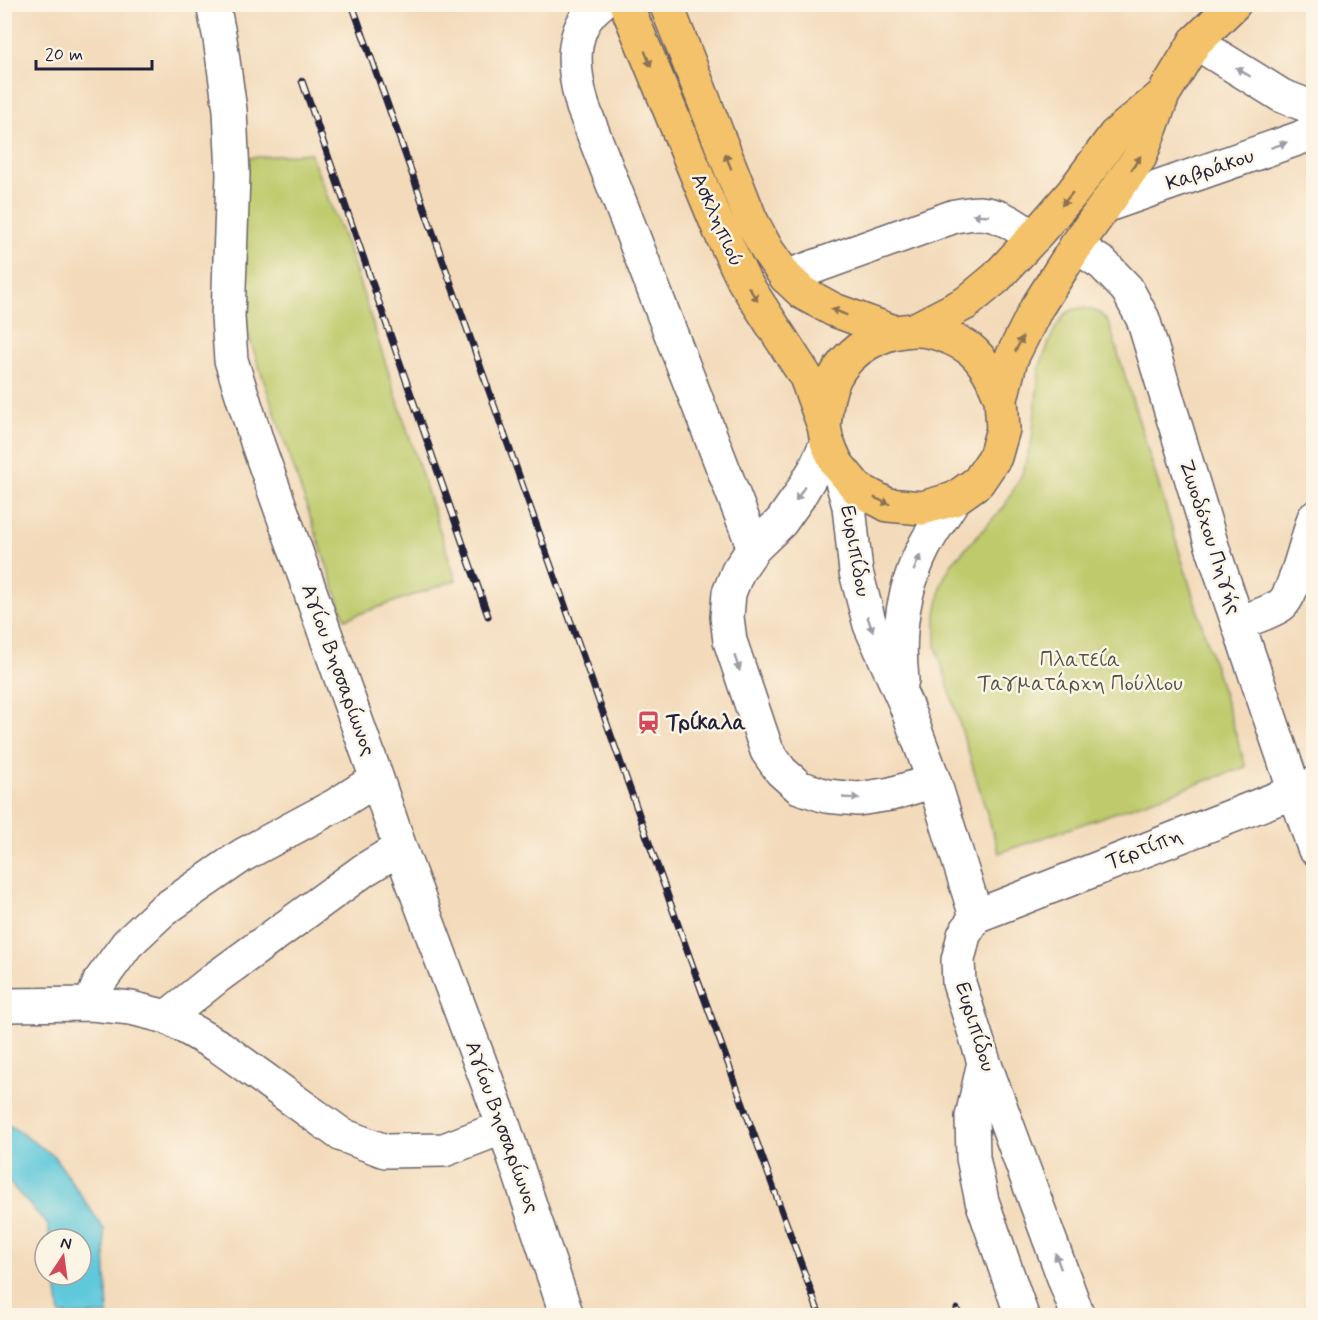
<svg xmlns="http://www.w3.org/2000/svg" width="1318" height="1320" viewBox="0 0 1318 1320" font-family="Mynerve,sans-serif">
<style>
.green{fill:#beca6c;stroke:#707654;stroke-width:1.5}
.water{fill:#5fc8db;stroke:#40758b;stroke-width:1.5}
.lines{fill:none;stroke-linecap:round;stroke-linejoin:round}
.minor-casing{stroke:#6b6267;stroke-width:36}
.major-casing{stroke:#6b6267;stroke-width:36}
.minor{stroke:#fff;stroke-width:33}
.major{stroke:#f3c26a;stroke-width:33}
.rail-casing{stroke:#22223b;stroke-width:7}
.rail{stroke:#fcf5e5;stroke-width:4.5;stroke-dasharray:14;stroke-linecap:butt}
.oneway{fill:#8a7252}
.oneway2{fill:#9c9ca7}
.labels{text-anchor:middle;dominant-baseline:central;stroke-width:5;stroke-linejoin:round;paint-order:stroke}
.street-label{font-size:21px;fill:#22223b;stroke:#fcf5e5}
.park-label{font-size:21px;fill:#51544a;stroke:#fcf5e5}
.poi-label{font-size:21px;font-weight:bold;fill:#22223b;stroke:#fcf5e5;text-anchor:start}
</style>
<rect width="100%" height="100%" fill="#fcf5e5"/>
<filter id="ink" filterUnits="userSpaceOnUse"><feTurbulence type="fractalNoise" baseFrequency=".0167" numOctaves="2"/><feDisplacementMap in="SourceGraphic" scale="12" xChannelSelector="R" yChannelSelector="G"/><feConvolveMatrix kernelMatrix="1 2 1 2 8 2 1 2 1" color-interpolation-filters="sRGB"/></filter>
<filter id="wash" filterUnits="userSpaceOnUse"><feTurbulence type="fractalNoise" baseFrequency=".008" numOctaves="4" result="noise"/><feDisplacementMap in="SourceGraphic" scale="24" xChannelSelector="R" yChannelSelector="G"/><feGaussianBlur stdDeviation="1.35" result="paint"/><feColorMatrix in="noise" values="0 0 0 0 0 0 0 0 0 0 0 0 0 0 0 0 0 1.4 0 .05"/><feComposite in="paint" operator="in"/></filter>
<g filter="url(#wash)">
<rect width="100%" height="100%" fill="#f3daba"/>
<path class="green" d="M310,153L349,251L456,580L345,619L248,334L240,259L246,158Z
M1081,308C1094,309 1103,312 1109,324L1246,767L999,853L936,646V615L942,582L952,563L1004,507L1023,472L1032,439L1040,365L1054,331L1064,315L1072,310Z"/>
<path class="water" d="M5,1122L54,1156L104,1229L108,1315H60L55,1275H81V1239H50L48,1225L5,1178Z"/>
</g>
<g filter="url(#ink)">
<g class="lines">
<defs>
<path id="minor" d="M213,4L220,39L230,110L233,175L228,317L231,360L258,445L377,779L400,848L504,1127L567,1316
M600,4C567,29 573,72 583,107L754,548
M1195,42L1282,96L1314,108
M1105,206L1300,138L1314,131
M1076,246L1103,264L1127,289L1143,319L1212,546L1314,848
M786,277L955,216C963,215 971,213 979,213C1001,214 1017,226 1033,238
M827,442L815,469L798,498L781,522L754,548L738,571L729,593L727,617L730,641L767,751L781,771L799,787L826,796L858,799L891,794L934,781
M837,464L849,506L856,572L870,625L905,703L934,781L976,916L964,935L958,960L959,983L984,1062L1078,1316
M1238,623C1252,618 1269,613 1281,605C1294,595 1308,536 1314,518
M902,680C897,635 903,588 924,547C932,531 944,515 954,499
M976,916L1314,784
M91,1004L100,981L127,944L162,911L243,855L336,805L377,779
M4,1005L91,1004L131,1008L167,1017L217,977L364,870L400,848
M167,1017L220,1047L342,1135L385,1151L444,1150L504,1127
M984,1062L972,1117L973,1158L982,1201L1022,1316"/>
<path id="major" d="M626,4L720,231L744,281L806,377L824,426L827,442L837,464L858,489L888,505L922,508L954,499L978,482L995,457L1003,429L1001,399L1011,359L1036,309L1076,246L1140,157L1163,95L1195,42L1234,4
M666,4L751,220L767,250L786,277L803,293L834,310L894,332
M916,329L966,303L996,278L1033,238L1073,192L1115,135L1162,96
M824,426C826,409 827,392 835,377C850,348 883,331 914,330C932,329 956,339 970,349C986,362 994,381 1001,399"/>
</defs>
<use href="#minor" class="minor-casing"/>
<use href="#major" class="major-casing"/>
<use href="#minor" class="minor"/>
<use href="#major" class="major"/>
<defs>
<path id="rail" d="M352,4L693,967L820,1316
M302,81L488,616
M957,1309L959,1316"/>
</defs>
<use href="#rail" class="rail-casing"/>
<use href="#rail" class="rail"/>
</g>
<defs><path id="oneway-solid" d="M-6-.8H1V-3.2L6.5 0L1 3.2V.8H-6Z" transform="scale(1.5)"/></defs>
<g class="oneway">
<use href="#oneway-solid" transform="translate(648 59) rotate(68)"/>
<use href="#oneway-solid" transform="translate(728 161) rotate(-112)"/>
<use href="#oneway-solid" transform="translate(1136 163) rotate(-57)"/>
<use href="#oneway-solid" transform="translate(1067 199) rotate(130)"/>
<use href="#oneway-solid" transform="translate(753 294) rotate(57)"/>
<use href="#oneway-solid" transform="translate(839 312) rotate(-158)"/>
<use href="#oneway-solid" transform="translate(1019 344) rotate(-64)"/>
<use href="#oneway-solid" transform="translate(882 501) rotate(23)"/>
</g>
<g class="oneway2">
<use href="#oneway-solid" transform="translate(1243 72) rotate(-148)"/>
<use href="#oneway-solid" transform="translate(1279 145) rotate(-19)"/>
<use href="#oneway-solid" transform="translate(981 215) rotate(-177)"/>
<use href="#oneway-solid" transform="translate(800 494) rotate(122)"/>
<use href="#oneway-solid" transform="translate(917 563) rotate(-67)"/>
<use href="#oneway-solid" transform="translate(870 624) rotate(71)"/>
<use href="#oneway-solid" transform="translate(737 663) rotate(71)"/>
<use href="#oneway-solid" transform="translate(851 798) rotate(3)"/>
<use href="#oneway-solid" transform="translate(1058 1261) rotate(-110)"/>
</g>
</g>
<defs>
<symbol id="station-bare" viewBox="-9 -9 18 18"><path d="M-3-6H3Q5-6 5-4V2Q5 4 3 4L4.5 6H3L1.5 4h-3L-3 6H-4.5L-3 4Q-5 4-5 2V-4Q-5-6-3-6ZM-3.5-4v3h7v-3ZM-3.5 1v1.5H-2V1ZM2 1v1.5H3.5V1Z" fill="#d1495b" stroke="#fcf5e5" stroke-width="2.5" paint-order="stroke"/></symbol>
</defs>
<g fill-rule="evenodd">
<use href="#station-bare" x="632" y="706" width="33" height="33"/>
</g>
<g class="labels">
<g class="street-label">
<text transform="translate(1210 170) rotate(-19)">Καβράκου</text>
<text transform="translate(717 220) rotate(66)">Ασκληπιού</text>
<text transform="translate(1210 537) rotate(72)">Ζωοδόχου Πηγής</text>
<text transform="translate(855 551) rotate(80)">Ευριπίδου</text>
<text transform="translate(338 670) rotate(70)">Αγίου Βησσαρίωνος</text>
<text transform="translate(1144 849) rotate(-21)">Τερτίπη</text>
<text transform="translate(975 1027) rotate(73)">Ευριπίδου</text>
<text transform="translate(502 1127) rotate(70)">Αγίου Βησσαρίωνος</text>
</g>
<g class="park-label">
<text x="1080" y="660">Πλατεία<tspan x="1080" dy="24">Ταγματάρχη Πούλιου</tspan></text>
</g>
<g class="poi-label">
<text x="666" y="723">Τρίκαλα</text>
</g>
</g>
<rect width="1318" height="1320" fill="none" stroke="#fcf5e5" stroke-width="24"/>
<g transform="translate(63 1257) rotate(13)"><circle r="28" fill="#fcf5e5" stroke="#a5a1a1" stroke-width="1.5"/>
<path d="M0-4.5L10 22L0 15L-10 22Z" fill="#d1495b"/>
<text y="-9" font-size="16" font-weight="bold" text-anchor="middle" fill="#22223b">N</text>
</g>
<path d="M36 60v9h116v-9" fill="none" stroke="#22223b" stroke-width="3"/>
<text x="45" y="60" font-size="18" fill="#22223b" stroke="#fcf5e5" stroke-width="4.5" paint-order="stroke">20 m</text>
</svg>
